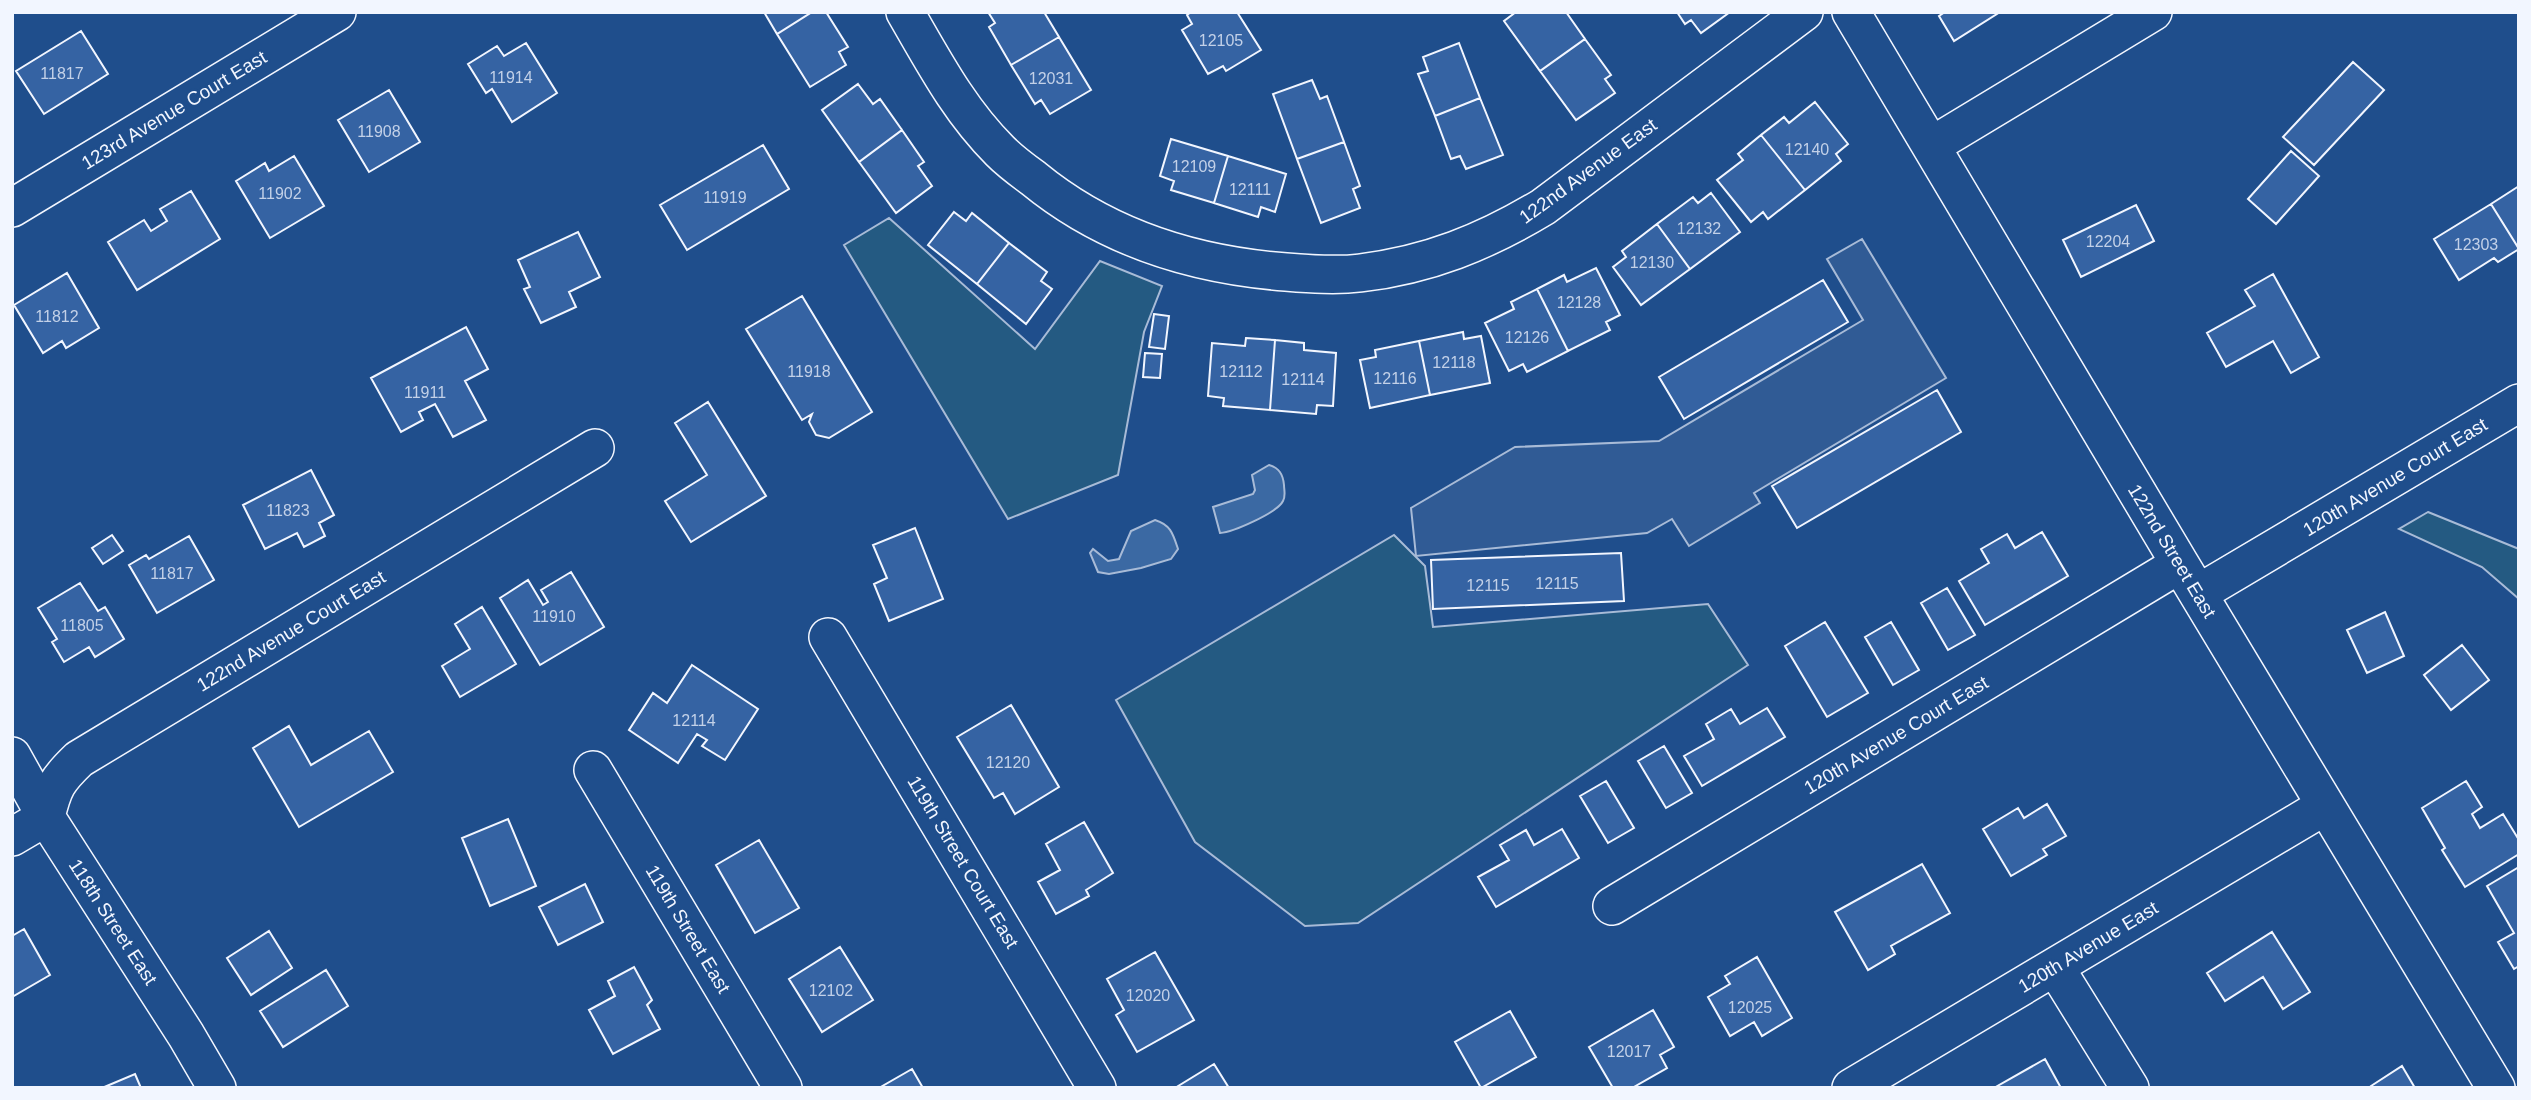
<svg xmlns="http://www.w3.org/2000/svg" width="2531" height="1100" viewBox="0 0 2531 1100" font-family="Arial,sans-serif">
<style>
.green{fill:#245a82;stroke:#a8bbd7;stroke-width:2}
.parking{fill:#305b95;stroke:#a8bbd7;stroke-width:2}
.water{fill:#3b69a3;stroke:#a8bbd7;stroke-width:2}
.building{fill:#3563a3;stroke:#f2f6ff;stroke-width:2}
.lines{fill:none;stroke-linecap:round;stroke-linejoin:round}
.minor-casing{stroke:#f2f6ff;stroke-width:40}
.minor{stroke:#1f4e8c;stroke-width:37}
.labels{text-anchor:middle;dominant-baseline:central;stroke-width:5;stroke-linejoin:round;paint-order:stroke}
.number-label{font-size:16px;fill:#c3d1e8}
.street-label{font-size:19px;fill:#f2f6ff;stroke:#1f4e8c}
</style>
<rect width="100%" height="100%" fill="#1f4e8c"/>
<path class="green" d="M889,218L1035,349L1100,261L1162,286L1144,332L1118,475L1008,519L844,245Z
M2428,512L2519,549V599L2482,567L2399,529Z
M1394,535L1425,566L1433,627L1708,604L1748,665L1358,923L1305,926L1195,842L1116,700Z"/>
<path class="parking" d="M1862,239L1946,378L1754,493L1760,503L1689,546L1672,519L1647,533L1416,556L1411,508L1515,447L1659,441L1863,320L1827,259Z"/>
<path class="water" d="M1269,465C1279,468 1283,474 1284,485C1284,490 1286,496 1283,501C1277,513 1233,532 1220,533L1213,507L1253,494L1255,490L1252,475Z
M1155,520C1171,525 1173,534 1178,549L1171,559L1141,568L1109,574L1098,572L1090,553L1093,549L1108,561L1119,559L1131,531Z"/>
<path class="building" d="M764,12H812L777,34Z
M812,12H826L848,47L839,52L846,65L810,87L777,34Z
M988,12H1044L1059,37L1011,65L989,27L995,23Z
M1191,12H1237L1261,50L1226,71L1223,66L1208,74L1182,30L1192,24L1187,15Z
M1516,12H1566L1585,39L1540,71L1504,21Z
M1677,12H1730L1701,33L1691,20L1685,24Z
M1945,12H2000L1954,41L1939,16Z
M81,31L108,74L44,114L16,71Z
M1059,37L1091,90L1050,114L1041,100L1035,104L1011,65Z
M1585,39L1611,75L1605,79L1615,93L1576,120L1540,71Z
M526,43L557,93L512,122L492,89L486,93L468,64L497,46L504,56Z
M1459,43L1480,98L1435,116L1418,74L1428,71L1423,57Z
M2353,62L2384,90L2314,165L2283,137Z
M1312,80L1320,99L1327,96L1344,142L1297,159L1273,94Z
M858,84L873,104L880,99L902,130L859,162L822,110Z
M389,90L420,142L369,172L338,120Z
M1480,98L1503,155L1466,169L1460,156L1451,159L1435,116Z
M1815,102L1848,144L1836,154L1841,161L1805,190L1761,135L1784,117L1789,123Z
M902,130L924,162L918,166L932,186L896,213L859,162Z
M1761,135L1805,190L1768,219L1763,212L1751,222L1717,180L1743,160L1738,154Z
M1171,139L1228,156L1214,203L1171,190L1174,181L1160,176Z
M1344,142L1360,186L1353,189L1360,208L1321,223L1297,159Z
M763,145L789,189L687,250L660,205Z
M2291,151L2319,176L2276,224L2248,199Z
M294,156L324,206L270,238L236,181L265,163L269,171Z
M1228,156L1286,174L1275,212L1261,207L1258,217L1214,203Z
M2519,186V249L2491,204Z
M191,191L220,239L137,290L108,242L144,220L151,231L167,221L160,209Z
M1711,193L1740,232L1690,269L1657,224L1693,197L1698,203Z
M2491,204L2519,249L2498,262L2494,258L2459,280L2434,239Z
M2136,205L2154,241L2081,277L2063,240Z
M954,212L966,221L972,213L1009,243L977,284L928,245Z
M1657,224L1690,269L1641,305L1613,267L1626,257L1622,251Z
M578,232L600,277L569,292L576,307L541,323L524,289L530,287L518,260Z
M1009,243L1047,272L1041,281L1052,289L1026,324L977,284Z
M1596,268L1620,315L1606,322L1610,330L1568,351L1537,289L1564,275L1567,282Z
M67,273L99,328L66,348L62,341L43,353L14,305Z
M2273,274L2319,357L2291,373L2273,341L2226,367L2207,333L2255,306L2245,290Z
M1823,280L1848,322L1684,419L1659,377Z
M1537,289L1568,351L1527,372L1523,364L1509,371L1485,323L1514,309L1511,302Z
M802,296L872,412L829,438L816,435L809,422L812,414L802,420L746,329Z
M1154,314L1169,316L1165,349L1149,347Z
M466,327L488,369L465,381L486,420L453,437L435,404L419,412L423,420L401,432L371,378Z
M1463,332L1464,339L1481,336L1490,383L1430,395L1419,341Z
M1246,338L1275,340L1270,410L1223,406L1224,398L1208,396L1212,343L1245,346Z
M1275,340L1304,343V350L1336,353L1333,406L1317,405L1316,414L1270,410Z
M1419,341L1430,395L1370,408L1360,360L1376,357L1375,350Z
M1145,353L1162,354L1160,378L1143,377Z
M1937,390L1961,432L1797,528L1772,486Z
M708,402L766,496L691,542L665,501L707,475L675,423Z
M311,470L334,515L319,523L325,536L304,547L297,533L265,549L243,505Z
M915,528L943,599L889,621L874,584L887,578L873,545Z
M2042,532L2068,576L1985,625L1959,581L1989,563L1981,549L2007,534L2015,548Z
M112,535L123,551L103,564L92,548Z
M189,536L214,580L157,613L129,565L146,555L149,559Z
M1621,553L1624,601L1433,609L1431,560Z
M571,572L604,627L540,665L500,598L528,580L543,605L548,602L541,590Z
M80,583L98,611L105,607L124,639L95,657L89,647L64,662L52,642L57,639L38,608Z
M1947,588L1975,635L1948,650L1921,603Z
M482,607L516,664L460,697L442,666L470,649L455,624Z
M2385,612L2404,656L2367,673L2347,630Z
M1825,622L1868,693L1827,717L1785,646Z
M1891,622L1919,670L1893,685L1865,637Z
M2462,645L2489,680L2451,710L2424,675Z
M692,665L758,709L725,760L702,746L707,740L697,734L678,763L629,730L653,693L667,703Z
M1011,705L1059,787L1015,814L1003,793L994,798L957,737Z
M1767,708L1785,737L1702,786L1684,756L1714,739L1706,724L1731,709L1740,724Z
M289,726L311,765L369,731L393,772L299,827L253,748Z
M1664,746L1692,793L1666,808L1638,761Z
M1606,781L1634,828L1608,843L1580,796Z
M2466,781L2482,807L2472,814L2480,828L2503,814L2519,840V854L2465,887L2442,850L2445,848L2422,808Z
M2047,804L2066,836L2043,849L2047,855L2011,876L1983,829L2018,808L2024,818Z
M508,819L536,886L490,906L462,838Z
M1084,822L1113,873L1086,890L1089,896L1056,914L1038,882L1060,870L1046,844Z
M1562,829L1579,858L1496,907L1478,877L1509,860L1500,845L1526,830L1534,845Z
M759,840L799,908L755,933L716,865Z
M1922,864L1950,913L1891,946L1895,954L1868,970L1835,912Z
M2519,867V966L2514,969L2498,942L2514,933L2487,886Z
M585,884L603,922L558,945L539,907Z
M24,929L50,975L12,997V936Z
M269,931L292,968L251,995L227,958Z
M2272,932L2310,992L2283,1009L2263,977L2225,1001L2207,973Z
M840,947L873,1000L822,1032L789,979Z
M1155,952L1194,1020L1137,1052L1116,1015L1124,1010L1107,979Z
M1757,957L1792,1018L1762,1036L1754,1022L1730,1036L1708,997L1730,984L1725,976Z
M634,967L652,1000L647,1005L660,1029L613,1054L589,1010L615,996L608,981Z
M326,970L348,1006L283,1047L260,1011Z
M1653,1010L1674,1047L1660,1055L1667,1068L1632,1088H1613L1589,1047Z
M1510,1011L1536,1057L1481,1088L1455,1042Z
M2045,1059L2061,1088H1994Z
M1214,1064L1229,1088H1175Z
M2402,1066L2415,1088H2372L2371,1086Z
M912,1069L923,1088H879Z
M135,1074L141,1088H102Z"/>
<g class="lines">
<defs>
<path id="minor" d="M905,12C934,62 959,110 1000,151C1010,161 1022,170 1033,178C1106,238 1193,265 1286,272C1310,274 1336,276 1360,273C1428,265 1485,242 1543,207L1804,12
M1851,12L2180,564L2496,1088
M1931,146L2153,12
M12,208L337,12
M2199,593L2519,403
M828,637L1097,1088
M12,756L46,817L186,1035L217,1088
M593,770L783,1088
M12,837L46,817C53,787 57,780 79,759L595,448
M1612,906L2180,564
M2055,967L2130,1088
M1851,1088L2325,806"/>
</defs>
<use href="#minor" class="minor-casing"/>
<use href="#minor" class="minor"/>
</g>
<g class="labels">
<g class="number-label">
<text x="1221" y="40">12105</text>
<text x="62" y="73">11817</text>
<text x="511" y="77">11914</text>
<text x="1051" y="78">12031</text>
<text x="379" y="131">11908</text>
<text x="1807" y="149">12140</text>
<text x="1194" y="166">12109</text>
<text x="1250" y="189">12111</text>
<text x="280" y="193">11902</text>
<text x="725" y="197">11919</text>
<text x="1699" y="228">12132</text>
<text x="2108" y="241">12204</text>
<text x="2476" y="244">12303</text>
<text x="1652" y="262">12130</text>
<text x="1579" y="302">12128</text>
<text x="57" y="316">11812</text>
<text x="1527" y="337">12126</text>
<text x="1454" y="362">12118</text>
<text x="809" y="371">11918</text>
<text x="1241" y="371">12112</text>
<text x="1395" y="378">12116</text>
<text x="1303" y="379">12114</text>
<text x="425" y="392">11911</text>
<text x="288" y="510">11823</text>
<text x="172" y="573">11817</text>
<text x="1557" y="583">12115</text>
<text x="1488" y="585">12115</text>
<text x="554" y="616">11910</text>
<text x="82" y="625">11805</text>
<text x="694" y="720">12114</text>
<text x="1008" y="762">12120</text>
<text x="831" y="990">12102</text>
<text x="1148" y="995">12020</text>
<text x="1750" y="1007">12025</text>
<text x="1629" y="1051">12017</text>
</g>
<g class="street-label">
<text transform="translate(174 110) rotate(-31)">123rd Avenue Court East</text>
<text transform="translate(1588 171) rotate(-36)">122nd Avenue East</text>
<text transform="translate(2395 477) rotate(-31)">120th Avenue Court East</text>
<text transform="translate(2172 551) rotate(59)">122nd Street East</text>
<text transform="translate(291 631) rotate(-31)">122nd Avenue Court East</text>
<text transform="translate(1896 735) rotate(-31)">120th Avenue Court East</text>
<text transform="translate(963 862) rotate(59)">119th Street Court East</text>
<text transform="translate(113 922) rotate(57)">118th Street East</text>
<text transform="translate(688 929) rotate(59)">119th Street East</text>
<text transform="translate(2088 947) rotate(-31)">120th Avenue East</text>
</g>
</g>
<rect width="2531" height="1100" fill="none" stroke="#f2f6ff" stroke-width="28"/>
</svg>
